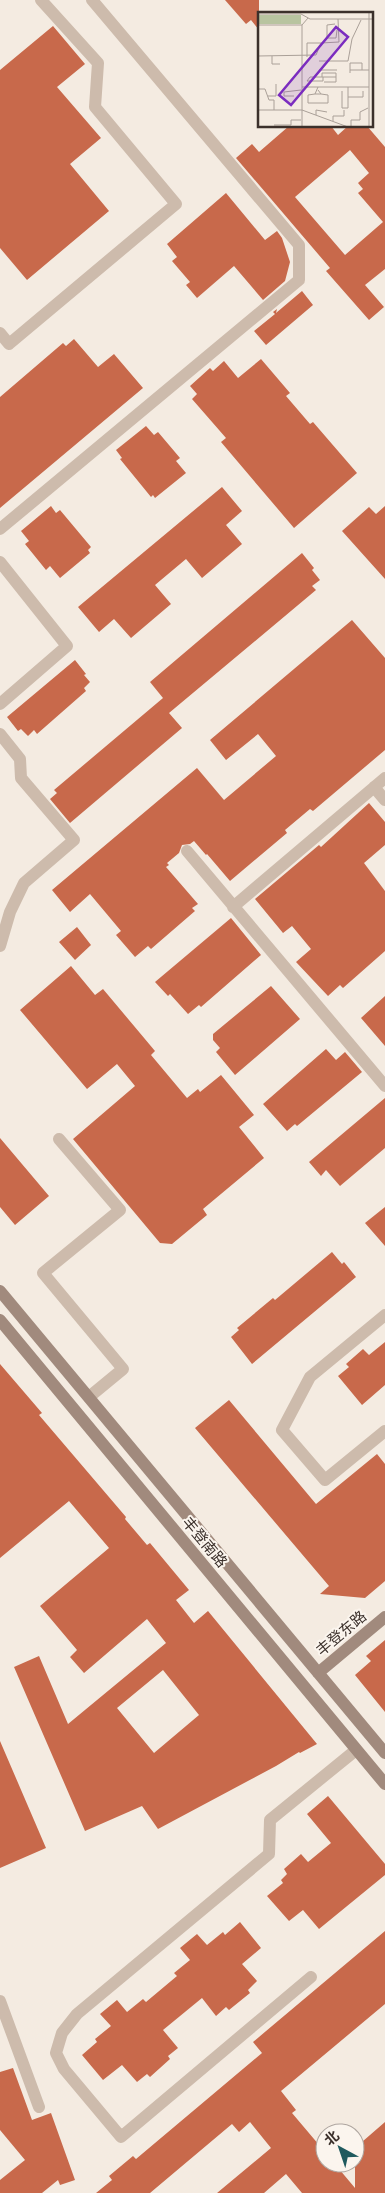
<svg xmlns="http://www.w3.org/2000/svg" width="385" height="2193" viewBox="0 0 385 2193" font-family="Arial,'Noto Sans SC',sans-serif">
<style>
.building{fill:#c8694b;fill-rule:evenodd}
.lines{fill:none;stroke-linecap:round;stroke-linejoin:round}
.street{stroke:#cdbbac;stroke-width:12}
.secondary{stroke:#a18a7d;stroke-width:12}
.labels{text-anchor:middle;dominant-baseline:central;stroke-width:4;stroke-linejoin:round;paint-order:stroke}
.street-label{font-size:15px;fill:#3b302b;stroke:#fbf5ee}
.inset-road{fill:none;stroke:#aaa098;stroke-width:1}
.view{fill:#7b2cbf;fill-opacity:0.15;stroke:#7b2cbf;stroke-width:2.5}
.inset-edge{fill:none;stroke:#3b302b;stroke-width:2.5}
</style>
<rect width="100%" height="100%" fill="#f4ebe1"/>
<path class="building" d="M225,0H259V30L251,20L246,24Z
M53,26L85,64L57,87L101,138L70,164L109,211L27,280L0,248V70Z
M289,126H331L338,135L348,126H367L385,147V269L365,285L384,307L369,320L326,271L330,268L236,158L252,144L259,152ZM350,150L369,173L358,183L363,189L358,193L383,222L345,255L295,197Z
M226,193L265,240L277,231L282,238L290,262L285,281L263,300L234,266L197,298L186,285L190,282L172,261L177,257L167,244Z
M302,291L313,305L266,345L254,331L275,314L273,312L277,309L276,313Z
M74,339L98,367L114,354L143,388L0,508V397L63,343L66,346Z
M261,359L290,393L286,396L310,424L313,422L357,473L294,528L221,442L226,438L192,399L197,394L190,386L210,368L213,371L224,361L238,378Z
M146,426L154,435L158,432L180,458L176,461L186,473L155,498L153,495L151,497L120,459L122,458L116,450Z
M222,487L242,511L226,525L242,544L202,578L186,559L155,585L171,604L131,638L114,619L99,632L78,607Z
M51,506L56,513L60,510L91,547L88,550L90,553L60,578L50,566L46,570L25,544L29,541L21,531Z
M385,506V579L342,531L369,507L376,514Z
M302,553L314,568L312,570L320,580L312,586L316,590L169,713L182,728L70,823L50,799L57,793L54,790L163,698L150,682Z
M352,620L385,658V750L313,811L310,809L285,830L287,833L230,881L207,854L206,855L194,841L190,844L182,845L179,853L167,863L169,865L166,867L198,904L192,908L195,911L151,949L148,946L135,957L116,935L121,931L90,894L70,912L52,890L197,768L224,800L276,756L258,734L226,760L210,740Z
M75,660L86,674L84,675L90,682L84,688L86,691L37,734L34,730L28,736L21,729L18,731L7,717Z
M369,803L385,822V845L364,863L385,891V951L343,988L340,985L328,996L296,962L311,949L292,926L283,933L255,899L319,845L321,847Z
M231,918L261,955L201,1007L199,1005L188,1014L170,994L168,996L155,982Z
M77,927L91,945L75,960L59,942Z
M71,966L95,995L103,989L155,1051L151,1055L187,1098L198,1089L200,1092L221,1075L254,1115L239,1127L264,1158L203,1209L207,1215L172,1244L160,1243L73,1139L135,1086L117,1064L87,1089L20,1010Z
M271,986L300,1019L235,1075L216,1052L220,1048L213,1040V1034Z
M385,996V1046L361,1018Z
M326,1049L336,1060L345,1052L362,1072L297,1126L295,1124L287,1131L263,1104Z
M385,1098V1148L340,1186L326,1170L321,1176L309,1162Z
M0,1138L49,1196L15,1225L0,1207Z
M385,1207V1246L365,1223Z
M332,1252L342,1264L344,1262L356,1277L252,1364L231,1337L239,1330L237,1328L273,1298L275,1300Z
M385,1342V1385L362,1405L338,1376L349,1367L346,1364L363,1349L369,1355Z
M0,1364L42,1413L39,1415L126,1517L125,1519L147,1545L150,1543L189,1590L176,1600L194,1623L208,1611L317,1744L300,1753L299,1752L276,1766L158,1829L142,1806L85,1831L14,1667L39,1656L68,1724L166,1643L147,1619L84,1673L70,1657L77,1650L40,1606L109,1548L69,1501L0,1558ZM163,1670L199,1715L154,1753L117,1708Z
M229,1400L316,1504L377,1454L385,1464V1581L365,1598L320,1594L329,1586L195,1428Z
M385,1640V1712L355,1675L371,1661L366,1656Z
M0,1741L46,1848L0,1868Z
M328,1796L385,1864V1875L319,1929L303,1910L289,1921L267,1896L283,1883L281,1880L287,1874L284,1869L301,1854L308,1862L331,1843L307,1814Z
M240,1922L261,1948L242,1964L257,1981L248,1990L250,1993L229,2010L226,2007L216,2016L202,1998L163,2030L178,2048L168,2056L170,2059L150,2077L147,2074L137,2082L122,2065L103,2080L82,2055L97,2042L95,2039L111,2026L100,2014L117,2000L127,2012L143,1999L146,2002L177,1976L174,1973L190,1960L180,1948L197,1934L207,1945L223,1932L225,1935Z
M385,1931V2004L281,2091L296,2110L292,2113L325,2152V2163H334L355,2188V2148L385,2122V2193H302L286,2174L264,2193H217L271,2148L250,2122L239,2132L232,2124L150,2193H96L112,2180L109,2176L133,2156L136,2159L262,2053L253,2042Z
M13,2068L32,2120L51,2113L75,2180L60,2185L58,2180L42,2193H0V2180L25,2160L0,2130V2072Z"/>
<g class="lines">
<path class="street" d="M0,333L9,344L176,204L95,107L98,63L41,0
M0,529L299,280V245L92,0
M0,562L67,646L0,704
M0,734L20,759L21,778L74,840L24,883L10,912L0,946
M374,787L385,800
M187,851L385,1086
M233,907L385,778
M59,1139L120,1210L43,1273L123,1369L89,1397
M385,1315L310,1377L282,1430L325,1480L385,1431
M311,1977L121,2137L64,2069L56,2053L62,2033L77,2014L269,1854L270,1820L356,1750
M0,2001L39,2107"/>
<path class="secondary" d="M0,1291L385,1753
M0,1320L385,1784
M318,1673L385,1617"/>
</g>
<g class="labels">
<g class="street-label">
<text transform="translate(205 1542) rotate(50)">丰登南路</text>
<text transform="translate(341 1633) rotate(-40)">丰登东路</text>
</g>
</g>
<g transform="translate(258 12)">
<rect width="115" height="115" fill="#f4ebe1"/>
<path d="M0,3H43V12H0Z" fill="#b8c4a0"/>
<path class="inset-road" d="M0,2H43L52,7H115M77,12L69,13V26H78L79,18M0,13H44L50,6M44,13V115M0,44L58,43L63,31L81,30L80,7M14,44V52H22M49,45V31H63M61,49H90L94,27L103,8M61,58H79M92,58V51H104V58M92,61V58H111M64,65V61H78V70H66M65,65V69H49L52,65H78M44,75H111M0,77H7L11,88H16V98M60,78L63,82H57L60,75M84,79V96H90V75M57,82L50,83V91H70V83L63,82M10,84H18V72M36,84H26V80L43,78M90,85H105V79M0,98H44L90,115M58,103V98L69,100M75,109V104H86V98M16,113H33V108H43M93,115V108H102V100L110,96M111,115V0"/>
<path class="view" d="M78,15L90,25L33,93L21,83Z"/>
<rect width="115" height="115" class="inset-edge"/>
</g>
<g transform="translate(340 2148) rotate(320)"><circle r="24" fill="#fbf5ee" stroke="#aea6a0"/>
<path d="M0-4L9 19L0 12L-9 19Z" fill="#1f5a5e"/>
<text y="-8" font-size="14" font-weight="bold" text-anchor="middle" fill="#3b302b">北</text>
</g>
</svg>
